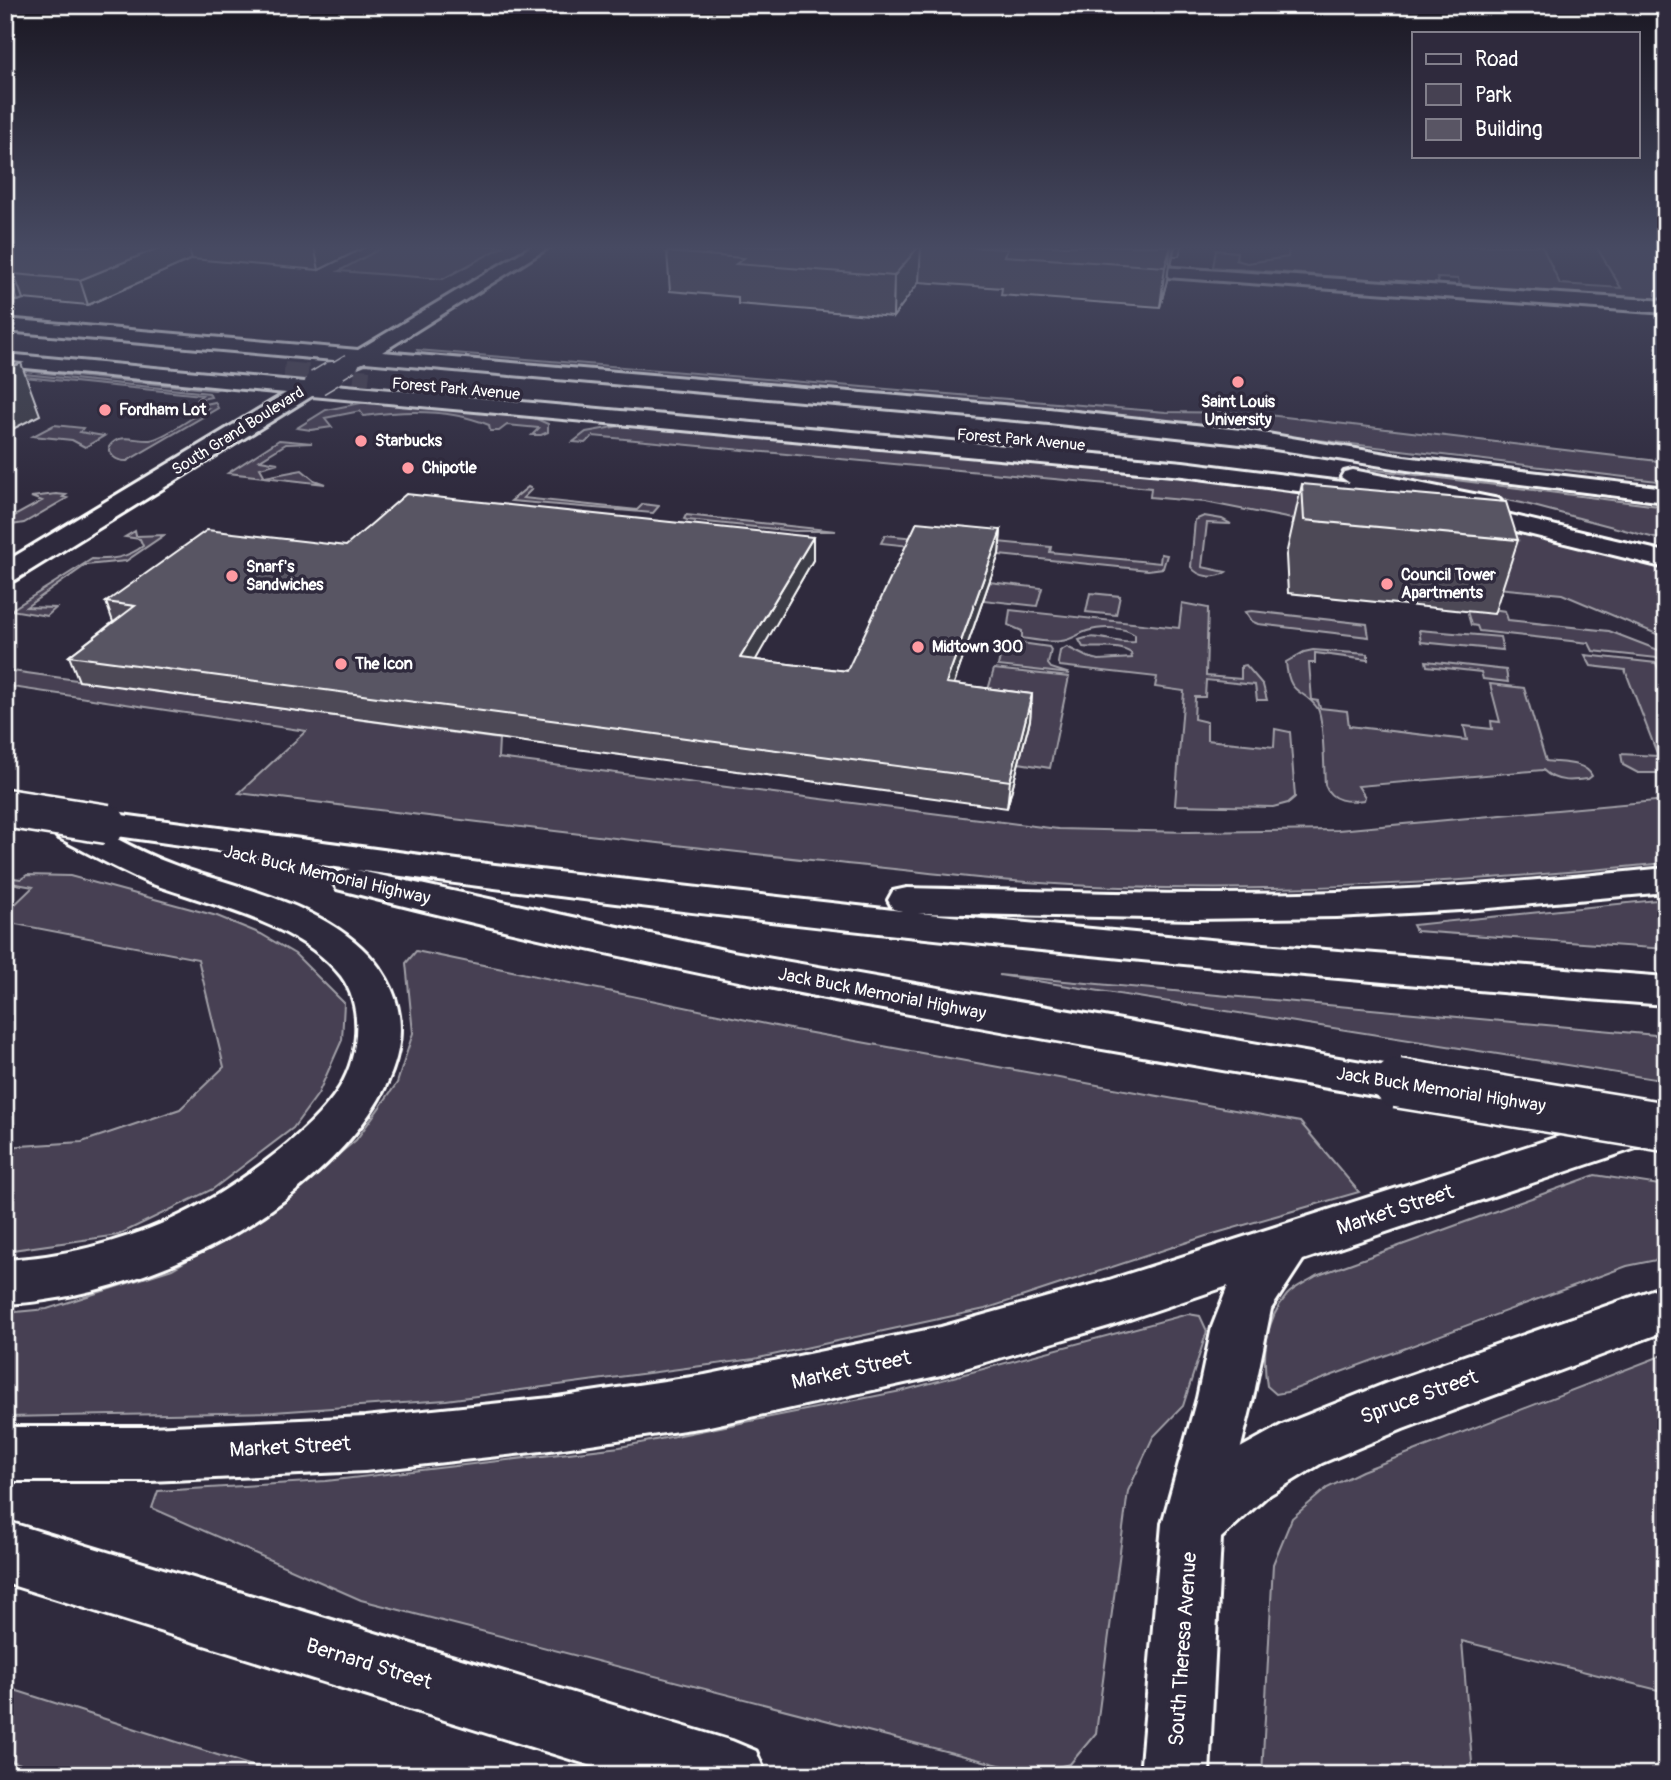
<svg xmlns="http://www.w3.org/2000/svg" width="1671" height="1780" viewBox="0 0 1671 1780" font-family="Pangolin,sans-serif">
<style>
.green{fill:#464152;stroke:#a2a0a8;stroke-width:2}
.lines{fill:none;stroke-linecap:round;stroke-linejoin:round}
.primary-tunnel-far1{stroke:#443f50;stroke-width:18;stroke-dasharray:18 10;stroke-linecap:butt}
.primary-tunnel{stroke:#443f50;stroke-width:24;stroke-dasharray:24 11;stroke-linecap:butt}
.street-casing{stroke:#fff;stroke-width:6}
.primary-casing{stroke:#fff;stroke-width:6}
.highway-casing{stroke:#fff;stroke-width:6}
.street{fill:#2f2a3d;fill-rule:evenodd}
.primary{fill:#2f2a3d;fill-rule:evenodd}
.highway{fill:#2f2a3d;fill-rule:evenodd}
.primary-bridge-far1-casing{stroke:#fff;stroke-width:21;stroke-linecap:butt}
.primary-bridge-casing{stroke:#fff;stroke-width:27;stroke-linecap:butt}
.highway-bridge-far1-casing{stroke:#fff;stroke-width:43;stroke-linecap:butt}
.highway-bridge-casing{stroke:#fff;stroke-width:53;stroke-linecap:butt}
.primary-bridge-far1{stroke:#2f2a3d;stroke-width:18}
.primary-bridge{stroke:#2f2a3d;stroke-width:24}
.highway-bridge-far1{stroke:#2f2a3d;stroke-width:38}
.highway-bridge{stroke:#2f2a3d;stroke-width:48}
.wall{fill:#4d4956;stroke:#fff;stroke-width:2}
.shaded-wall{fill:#3e3c46;stroke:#fff;stroke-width:2}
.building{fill:#595564;stroke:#fff;stroke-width:2}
.poi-dot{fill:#ff9aa2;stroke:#2f2a3d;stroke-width:2.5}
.labels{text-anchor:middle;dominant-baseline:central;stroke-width:7;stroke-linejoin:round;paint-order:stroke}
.far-street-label{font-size:16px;fill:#fff;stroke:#2f2a3d}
.far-poi-label{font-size:16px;font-weight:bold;fill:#fff;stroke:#2f2a3d;text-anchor:start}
.street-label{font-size:18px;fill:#fff;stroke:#2f2a3d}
.near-street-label{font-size:21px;fill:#fff;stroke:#2f2a3d}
</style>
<rect width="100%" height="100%" fill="#2f2a3d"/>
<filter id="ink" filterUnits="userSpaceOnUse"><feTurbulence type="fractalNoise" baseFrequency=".0143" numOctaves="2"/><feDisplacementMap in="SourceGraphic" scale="14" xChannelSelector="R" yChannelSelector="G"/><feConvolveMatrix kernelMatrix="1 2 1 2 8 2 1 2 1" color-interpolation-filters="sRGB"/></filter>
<g filter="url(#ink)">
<path class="green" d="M385,246H504L443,279L339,271Z
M1289,246H1542L1560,284L1621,288L1596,246H1666V304L1461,290L1458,279L1437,278L1440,288L1324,280L1316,275L1213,267L1216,250L1237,252L1236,260L1247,263L1288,257Z
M417,350L1166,412L1251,413L1666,462V482L1210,427L413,355L420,353Z
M5,366L221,387L215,390L5,369Z
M5,372L209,393L211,397L196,400L202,395L5,375Z
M215,402L218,408L127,461C118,461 110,458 109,447C119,432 135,441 150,440C163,439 196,415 208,408L196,406Z
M366,402L532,417L548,424V432L541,435H532L539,428L507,425L499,431H490L489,425C451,409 405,410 364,416L360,411L325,418L332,427L311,430L297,428L326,410Z
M54,425L83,428L80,432L104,436L85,447L72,440L33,436Z
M625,425L1191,476L1400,504L1666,564V638L1562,594L1486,587L1293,530L1292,519L1205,502L1150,497L1151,488L593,436L585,443L573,442L586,432Z
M279,440L312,443L286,444L260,460L278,463L260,468L265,477L302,470L314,480L325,484L228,473Z
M1369,469L1666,507V541L1522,503L1371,473Z
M528,487L532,489L523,498L637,510L643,504L659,506L653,513L511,501Z
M56,494L66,495L63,497L67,498L24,523L5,526V521L42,501L31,497Z
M686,515L836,531H795L687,520L684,519Z
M1204,516L1222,519L1231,524L1207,523L1202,567L1226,572C1216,579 1199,578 1191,567L1195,520Z
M135,531L136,536L164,535L126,561L86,565L26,607L56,608L47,616L11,610L92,559C111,560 127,558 143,546L140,539L125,537Z
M885,535L996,546L998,542L1051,547L1050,552L1160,563L1161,554L1167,555L1163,568L1148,570L881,543Z
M989,582L1042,588L1037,606L983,600Z
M1090,593L1120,596L1116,615L1086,612Z
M1182,603L1208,608L1206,676L1241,679V666L1246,665L1263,685L1267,700H1257L1255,685L1206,680L1205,697H1195L1194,719L1207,722V740L1274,747L1275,729L1290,732L1295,797L1288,803L1273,807L1175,805L1184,691L1155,687L1157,677L1060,666L1058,663L1060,651L1067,647L1087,657L1099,660L1132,658L1131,653C1119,644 1098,649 1083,647L1079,640C1099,632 1115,645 1135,642V635C1124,626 1100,627 1087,631C1078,634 1071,640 1061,641C1049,643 1035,640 1022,638V631L1008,625L1010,610L1179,628Z
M1492,609L1505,611L1508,620L1609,631L1666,653V659L1593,651L1589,643L1479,631L1477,626L1471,625L1467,611Z
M1252,611L1367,624L1369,637L1258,624L1251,621L1245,612Z
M1419,630L1500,637L1503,650L1421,642Z
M1021,643L1049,647L1051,650L1048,664L1051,668L1070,674L998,666L1001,652L1017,650Z
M1313,650L1368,654V660L1315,653V663H1309L1312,700L1318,701L1320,708L1347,711L1349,726L1467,740L1464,726L1492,729L1491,721L1500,722L1490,684L1524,688L1546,761C1560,763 1585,761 1592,776L1588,779C1572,781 1556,783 1543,770L1358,786L1365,797L1364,800C1348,802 1331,802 1325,785C1324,770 1324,720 1318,709C1303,687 1289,698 1286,662L1304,652Z
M1585,655L1656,663L1666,685V773H1638L1623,765L1621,754L1658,756L1625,670L1591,666Z
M1426,661L1506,670L1508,682L1483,679L1481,672L1427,666Z
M994,669L1069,677L1050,768L1019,763L986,697Z
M5,670L499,739L498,758L1058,829L1189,832L1338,830L1666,800V863C1474,882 1283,894 1091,886C997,882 904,870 811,860C620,840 429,816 239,793L306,731L5,686Z
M27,875L70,876L217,916L261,934L295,954L344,1003L342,1040L318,1094L293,1128L213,1189L118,1235L5,1251V1147L82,1142L180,1109L224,1067L198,959L5,922V914L33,887L5,882V877L21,879Z
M1666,899V949L1416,931L1413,925Z
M416,951L795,1030L1300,1122L1359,1192L1206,1236L985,1309L754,1359L446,1400L274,1412L5,1417V1313L47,1309L172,1269L265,1215L356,1140L397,1083L413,1033L406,963Z
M999,975L1666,1036V1078L1661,1080Z
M1595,1175L1666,1186V1258L1627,1266L1287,1392L1276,1394L1267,1386C1262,1356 1265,1320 1287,1295C1294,1287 1307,1282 1316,1276Z
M1188,1314L1200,1316L1207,1331L1183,1406L1153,1437L1128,1491L1096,1733L1070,1764L1039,1771L1007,1767L361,1600L152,1508L158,1491L326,1481L620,1447L901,1391Z
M1666,1354V1692L1462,1641L1473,1775H1262L1273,1564L1292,1518L1327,1488L1362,1471Z
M5,1687L280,1775H54L5,1759Z"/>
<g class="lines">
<path class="primary-tunnel-far1" d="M284,374L299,375"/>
<path class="primary-tunnel" d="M284,374L369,382"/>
<defs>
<path id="street" d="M1117,264L1666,301V313L1111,273L1108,269L1111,265Z
M1666,1285V1331L1403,1429L1322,1463L1266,1497L1221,1538L1209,1775H1140L1162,1524L1171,1503L1224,1457L1282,1425L1387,1383Z
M5,1521L732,1741L756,1751L766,1775H621L5,1583Z"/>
<path id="primary" d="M532,246H551L382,352L1049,409L1250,431L1404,457L1666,488V502L1407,470L1250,445L1049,423L365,362L355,366L345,361L5,331V319L358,350Z
M5,354L304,382L314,379L324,384L1183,462L1350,483L1341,477L1344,472L1353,470L1499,499L1503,504L1494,511L1666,552V568L1451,515L1447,510L1453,504L1391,492L1393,495L1390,500L1381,502L1183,476L312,396L15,580L5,582V562L286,393L5,366Z
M1654,1106L1666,1110V1138L1303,1260L1271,1309L1253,1398L1222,1524L1213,1545L1192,1554L1171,1545L1162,1524L1197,1398L1212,1327L1228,1286L1109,1326L941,1375L705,1427L550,1450L365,1471L150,1481H5V1427H150L365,1417L550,1398L705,1375L941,1327L1109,1280Z"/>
<path id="highway" d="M107,813L495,865L902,911L893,909L888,900L893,891L907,888C1050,891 1194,897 1337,892C1447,889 1556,879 1666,868V892L1478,909L1337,917L1194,919L918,913L1275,946L1666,977V1005C1228,972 791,928 356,870L733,952L1413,1071L1420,1083L1413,1095L1397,1100C1042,1039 686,980 337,889L332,881L337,873L350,869L110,835C132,847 154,858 177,866C241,889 319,903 368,954C471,1064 300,1203 208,1248C147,1278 73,1301 5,1304V1260C61,1257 118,1243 170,1220C222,1197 310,1136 340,1087C359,1055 364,1007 341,976C299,922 208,905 147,882C116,869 87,852 57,837L52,829L57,821L70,818L89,825L94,816Z"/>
</defs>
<use href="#street" class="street-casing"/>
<use href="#primary" class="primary-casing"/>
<use href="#highway" class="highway-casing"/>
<use href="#street" class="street"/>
<use href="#primary" class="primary"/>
<use href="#highway" class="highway"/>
<defs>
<path id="primary-bridge-far1" d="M330,375L350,363"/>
<path id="primary-bridge" d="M317,383L332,374"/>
<path id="highway-bridge-far1" d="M5,808L107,824"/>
<path id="highway-bridge" d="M1397,1083L1666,1127"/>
</defs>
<use href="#primary-bridge-far1" class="primary-bridge-far1-casing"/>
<use href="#primary-bridge" class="primary-bridge-casing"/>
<use href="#highway-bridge-far1" class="highway-bridge-far1-casing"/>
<use href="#highway-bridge" class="highway-bridge-casing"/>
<use href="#primary-bridge-far1" class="primary-bridge-far1"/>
<use href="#primary-bridge" class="primary-bridge"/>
<use href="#highway-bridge-far1" class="highway-bridge-far1"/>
<use href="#highway-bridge" class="highway-bridge"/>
</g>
<path class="wall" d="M5,246H367L319,270L192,259L88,305L23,299L18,301L5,300Z
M676,246H1182L1179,256H1173L1171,265L1169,264L1167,280L1160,307L1001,295L1002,288L919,282L893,317L738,304V297L670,291L667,252Z
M1302,484L1518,540L1494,614L1288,593L1286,555Z
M1001,530L999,554L954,684L1032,694L1030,720L1007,808L79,681L69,656L113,622L106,602L346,546L813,537V560L755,660L847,671Z"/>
<path class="shaded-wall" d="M163,246H188L192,259L88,305L80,280Z
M314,246H367L319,270Z
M919,246H921L919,282L893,317L894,276Z
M1171,246L1167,280L1160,307L1165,267Z
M1174,246H1175L1171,265Z
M14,274L23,299L18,301L9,276Z
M21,363L40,415L5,433V370Z
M1001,530L999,554L945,709L946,683Z
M813,537V560L742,684L740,658Z
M1032,694L1030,720L1007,808L1010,781Z"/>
<path class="building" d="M5,246H163L80,280L14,274L9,276H5Z
M676,246H919L894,276L736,264L744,258L667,252Z
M952,246H1171L1165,267L1004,256L1008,249Z
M5,361L21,363L5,370Z
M1302,484L1506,502L1518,540L1304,520Z
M406,494L813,537L740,658L847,671L917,522L1001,530L946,683L1032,694L1010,781L69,656L135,606L106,602L207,530L346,546Z"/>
</g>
<linearGradient id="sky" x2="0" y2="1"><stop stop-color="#1a1722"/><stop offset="0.5" stop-color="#474a62"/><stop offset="1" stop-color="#474a62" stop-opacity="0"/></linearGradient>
<rect width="1671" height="495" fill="url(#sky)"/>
<g class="poi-dot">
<circle cx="1238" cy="382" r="7"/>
<circle cx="105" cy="410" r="7"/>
<circle cx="361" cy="441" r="7"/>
<circle cx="408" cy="468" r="7"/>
<circle cx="232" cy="576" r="7"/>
<circle cx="1387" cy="584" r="7"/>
<circle cx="918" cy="647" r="7"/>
<circle cx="341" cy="664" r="7"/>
</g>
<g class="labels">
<g class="far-street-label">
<text transform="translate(456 389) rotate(5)">Forest Park Avenue</text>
<text transform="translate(238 431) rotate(-32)">South Grand Boulevard</text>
<text transform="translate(1021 440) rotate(5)">Forest Park Avenue</text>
</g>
<g class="far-poi-label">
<text x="1238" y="402" text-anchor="middle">Saint Louis<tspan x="1238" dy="18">University</tspan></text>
<text x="119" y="410">Fordham Lot</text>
<text x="375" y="441">Starbucks</text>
<text x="422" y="468">Chipotle</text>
<text x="246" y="567">Snarf's<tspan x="246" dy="18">Sandwiches</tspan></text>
<text x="1401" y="575">Council Tower<tspan x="1401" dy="18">Apartments</tspan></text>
<text x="932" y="647">Midtown 300</text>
<text x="355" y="664">The Icon</text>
</g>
<g class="street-label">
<text transform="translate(327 875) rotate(13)">Jack Buck Memorial Highway</text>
<text transform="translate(882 994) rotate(11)">Jack Buck Memorial Highway</text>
<text transform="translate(1441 1090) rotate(9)">Jack Buck Memorial Highway</text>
</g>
<g class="near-street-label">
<text transform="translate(1395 1210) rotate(-18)">Market Street</text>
<text transform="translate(851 1370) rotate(-12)">Market Street</text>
<text transform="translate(1419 1397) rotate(-20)">Spruce Street</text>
<text transform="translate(290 1447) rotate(-3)">Market Street</text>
<text transform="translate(1183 1649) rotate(-86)">South Theresa Avenue</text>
<text transform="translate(369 1664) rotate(17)">Bernard Street</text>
</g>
</g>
<rect width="1671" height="1780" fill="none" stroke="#2f2a3d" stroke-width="28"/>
<rect x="14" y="14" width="1643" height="1752" fill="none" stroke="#fff" stroke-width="2.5" filter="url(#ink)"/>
<rect x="1412" y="32" width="228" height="126" fill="#2f2a3d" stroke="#827f8b" stroke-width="2"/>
<rect x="1426" y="54" width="35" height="10" fill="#2f2a3d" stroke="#827f8b" stroke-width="2"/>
<text x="1475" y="66" font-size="21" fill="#ffffff">Road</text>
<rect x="1426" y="84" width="35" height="21" fill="#464152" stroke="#827f8b" stroke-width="2"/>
<text x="1475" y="102" font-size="21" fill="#ffffff">Park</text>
<rect x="1426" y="119" width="35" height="21" fill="#595564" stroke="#827f8b" stroke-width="2"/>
<text x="1475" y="136" font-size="21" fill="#ffffff">Building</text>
</svg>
